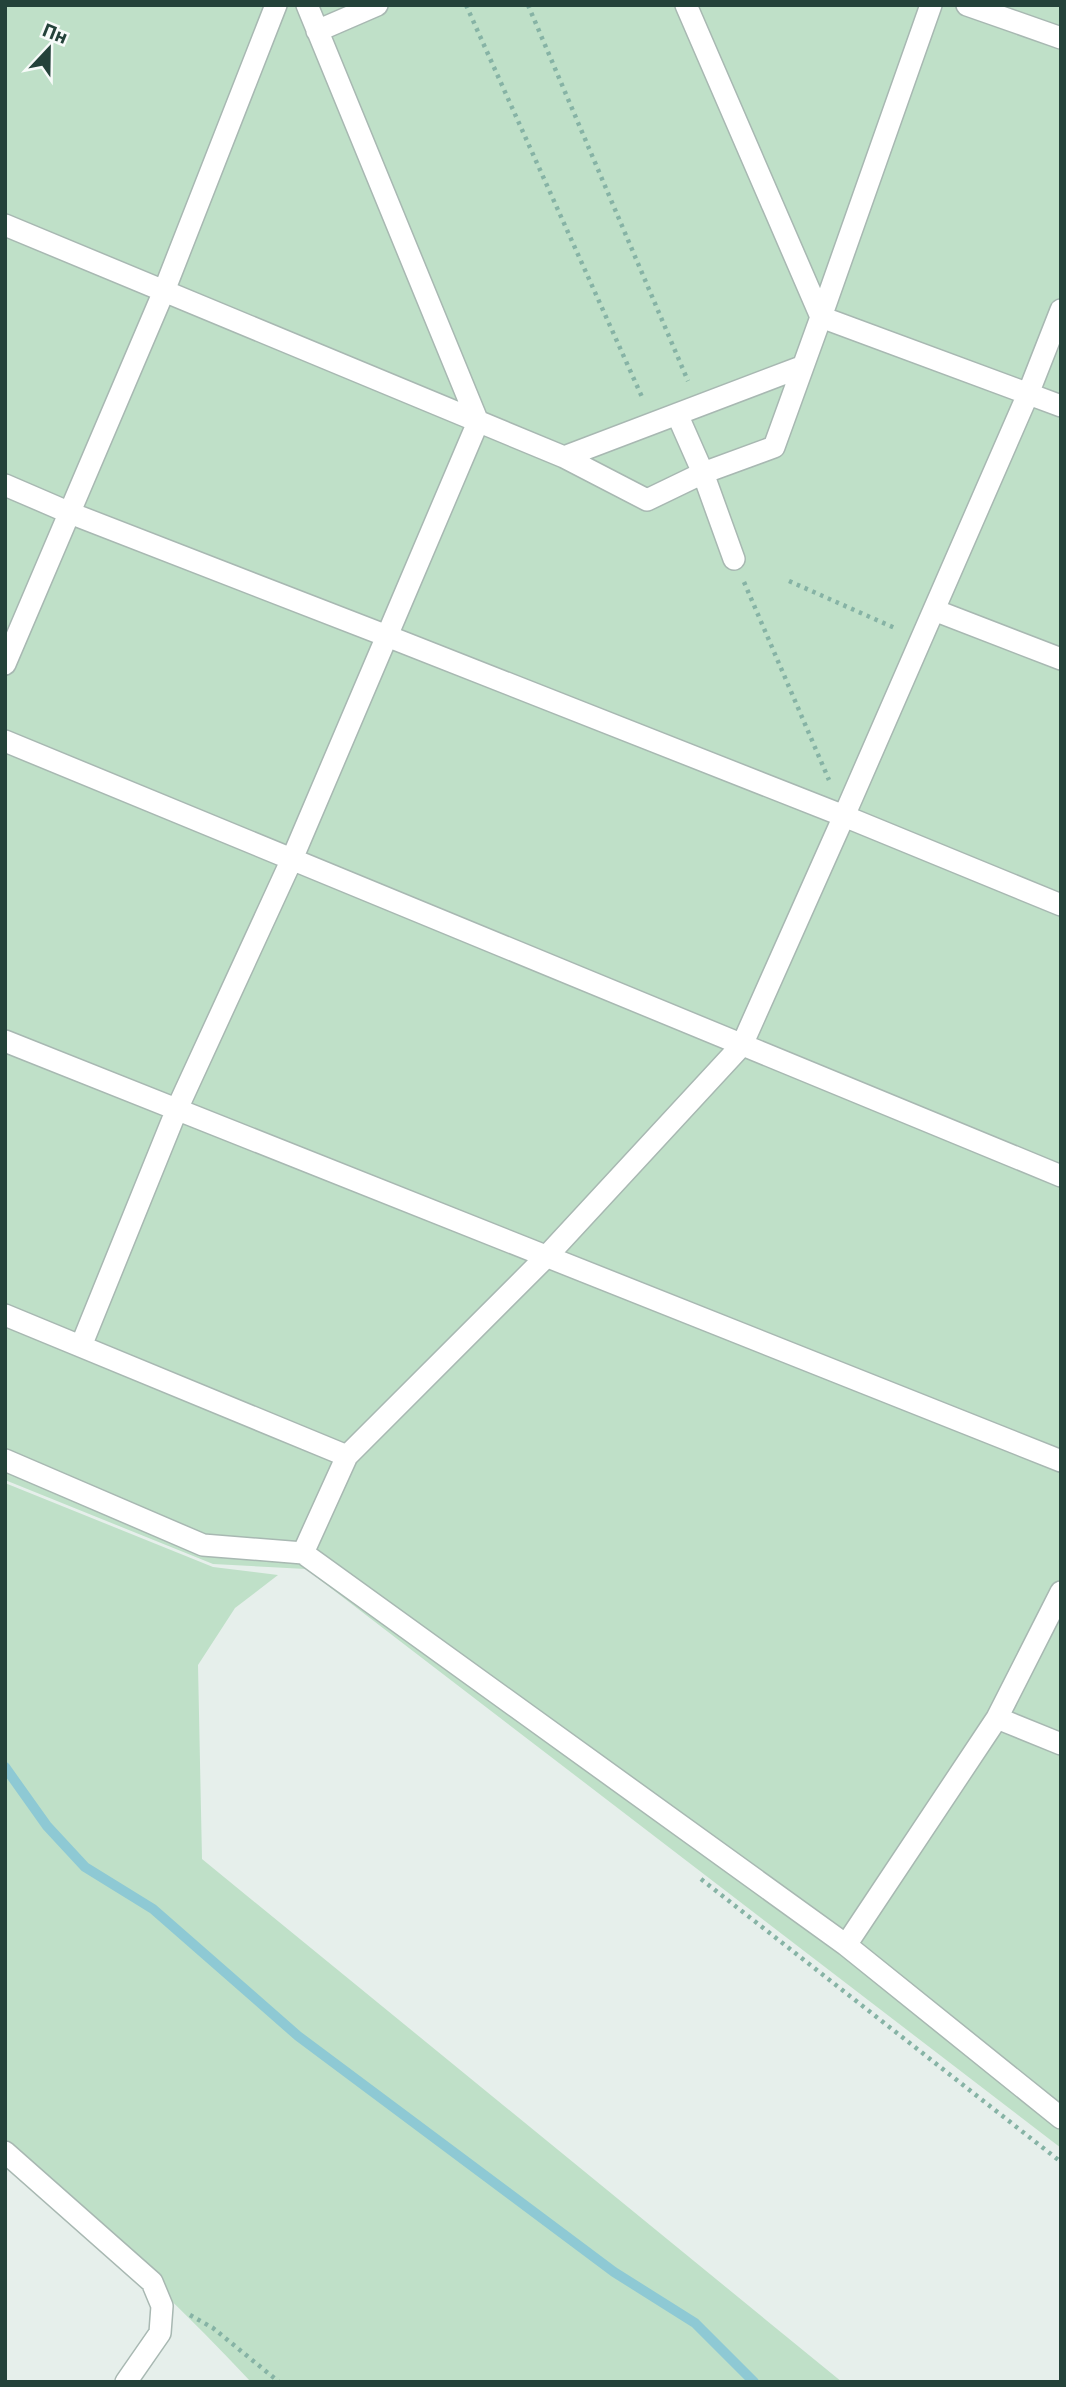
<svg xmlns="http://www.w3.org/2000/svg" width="1066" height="2387" viewBox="0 0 1066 2387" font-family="'IBM Plex Sans',sans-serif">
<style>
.green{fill:#bfe0c8}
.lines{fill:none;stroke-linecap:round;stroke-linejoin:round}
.stream{stroke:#8ec9d4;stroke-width:10}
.minor-casing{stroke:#a8b8b2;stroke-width:24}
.path{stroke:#86b3a5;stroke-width:4.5;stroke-dasharray:3.5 5;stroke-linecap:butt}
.minor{stroke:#fff;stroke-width:21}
</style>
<rect width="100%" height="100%" fill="#e6efeb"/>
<path class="green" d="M5,5H1061V2148L306,1569L213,1564L5,1480Z
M5,1483L213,1567L278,1575L235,1608L198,1665L202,1859L842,2382H251C174,2300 92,2223 5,2152Z"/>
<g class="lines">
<path class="stream" d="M5,1767L47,1826L85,1867L153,1909L298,2036L614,2272L695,2323L754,2382"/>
<defs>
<path id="minor" d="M307,5L478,422L387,636L844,816L1028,394L1061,310
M931,5L821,317L1061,406
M967,5L1061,38
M317,31L377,5
M5,225L564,457L647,500L703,473L774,447L821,317L686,5
M677,414L703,473L734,559
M564,457L801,367
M5,485L70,513L387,636L292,859L177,1109L81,1346
M934,610L1061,659
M5,664L164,291L276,5
M5,741L1061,1176
M5,1041L1061,1461
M5,1315L347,1456
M5,1460L203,1545L303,1553L846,1945L1061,2118
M303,1553L347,1456L546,1257L742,1045L844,816L1061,905
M997,1718L1061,1744
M846,1945L997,1718L1061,1592
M5,2152L152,2282L162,2306L160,2333L126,2382"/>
</defs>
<use href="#minor" class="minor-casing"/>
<path class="path" d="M466,5L642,397
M528,5L688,381
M789,581L897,629
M744,582L829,780
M701,1879L1061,2162
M190,2315L213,2328L279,2382"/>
<use href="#minor" class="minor"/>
</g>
<rect width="1066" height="2387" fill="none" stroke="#24423a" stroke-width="14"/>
<g transform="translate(49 49) rotate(22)" stroke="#f7fbf9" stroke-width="5" paint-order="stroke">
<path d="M0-5L12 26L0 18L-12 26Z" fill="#24423a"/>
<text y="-10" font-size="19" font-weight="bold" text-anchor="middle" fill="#24423a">Пн</text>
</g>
</svg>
